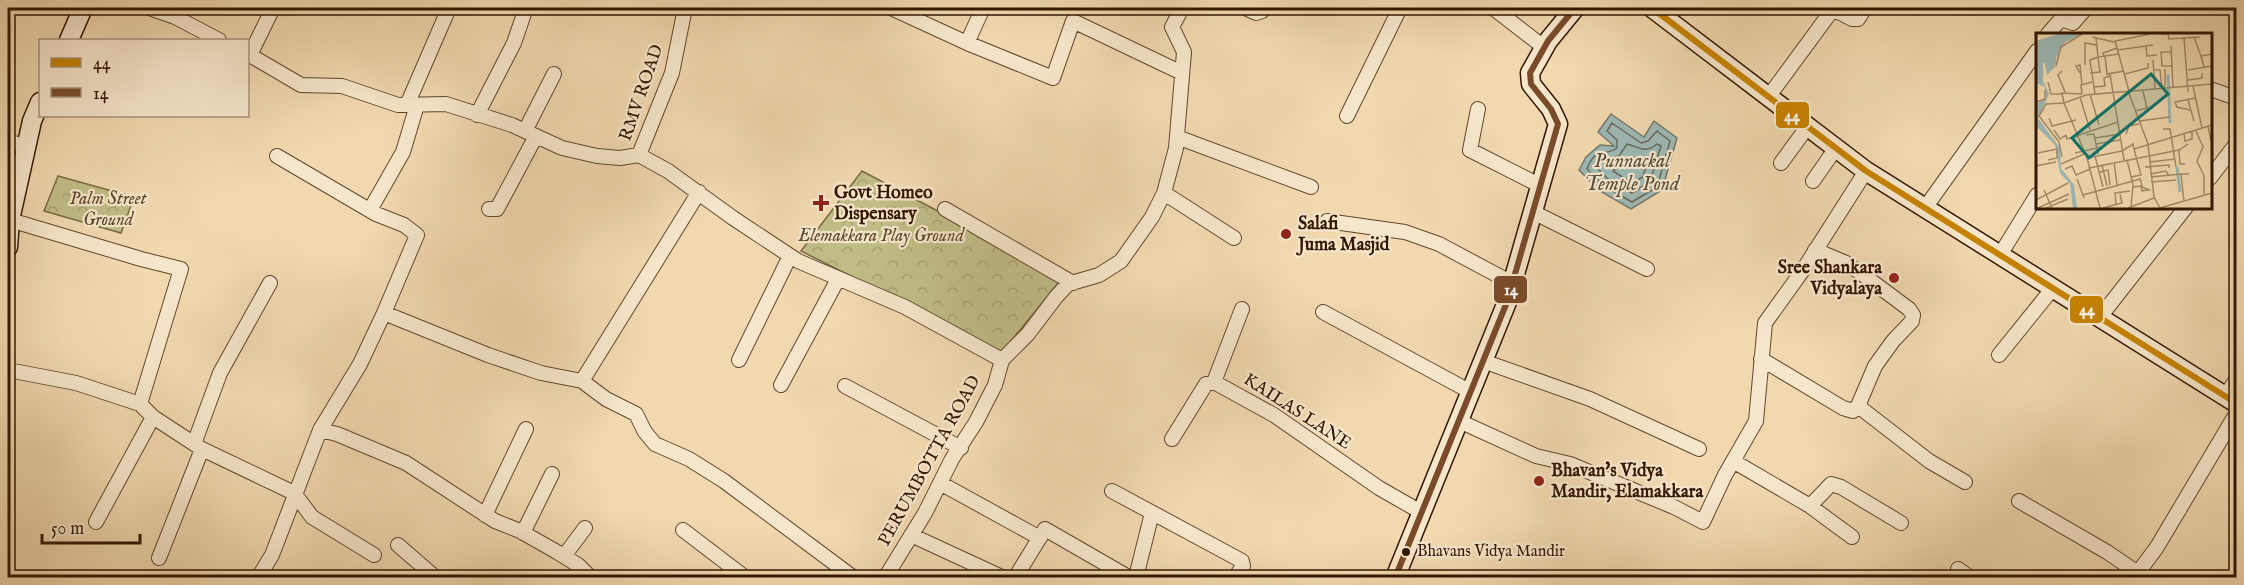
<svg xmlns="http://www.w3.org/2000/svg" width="2244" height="585" viewBox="0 0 2244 585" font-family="'IM FELL English',serif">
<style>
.park{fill:url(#park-crowns);stroke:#7a6a44;stroke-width:1.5}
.water{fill:#9db8b4;stroke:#73786c;stroke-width:1.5}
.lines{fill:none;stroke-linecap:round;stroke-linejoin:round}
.shore{stroke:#68685a;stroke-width:1.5}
.street-casing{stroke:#62472c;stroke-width:16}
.secondary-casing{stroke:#331700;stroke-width:21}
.street{stroke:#f6e6cb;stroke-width:14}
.secondary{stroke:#f6e6cb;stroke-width:18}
.bus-1-casing{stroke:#f6e6cb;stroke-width:10}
.bus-2-casing{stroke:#f6e6cb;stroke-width:10}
.bus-1{stroke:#c68200;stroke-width:6}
.bus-2{stroke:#7a4b2a;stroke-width:6}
.poi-dot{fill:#8f2418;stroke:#f6e6cb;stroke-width:2}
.bus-dot{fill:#331700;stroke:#f6e6cb;stroke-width:2}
.labels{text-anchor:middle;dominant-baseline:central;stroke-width:4.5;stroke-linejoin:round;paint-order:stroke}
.bus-label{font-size:16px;fill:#331700;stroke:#f6e6cb;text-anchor:start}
.street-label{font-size:18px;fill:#331700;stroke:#f6e6cb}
.poi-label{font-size:18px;font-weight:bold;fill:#331700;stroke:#f6e6cb;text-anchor:start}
.park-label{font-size:18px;font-style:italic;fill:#5d4928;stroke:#f6e6cb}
.water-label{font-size:20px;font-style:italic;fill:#584f3f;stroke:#f6e6cb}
.inset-river{fill:none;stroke:#9db8b4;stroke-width:3}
.inset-road{fill:none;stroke:#a58b69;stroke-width:1.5}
.view{fill:#0f766e;fill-opacity:0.15;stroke:#0f766e;stroke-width:3}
.inset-edge{fill:none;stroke:#331700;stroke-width:3}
.line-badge{stroke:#f6e6cb;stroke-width:2}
.badge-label{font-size:16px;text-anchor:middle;font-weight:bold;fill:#fff}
</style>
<defs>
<pattern id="park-crowns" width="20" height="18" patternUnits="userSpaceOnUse" patternTransform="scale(1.5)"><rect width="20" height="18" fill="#c0bd87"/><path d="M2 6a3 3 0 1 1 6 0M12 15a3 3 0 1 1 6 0" fill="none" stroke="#a5a273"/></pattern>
</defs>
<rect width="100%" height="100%" fill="#f1d8af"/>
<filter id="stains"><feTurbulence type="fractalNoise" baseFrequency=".00333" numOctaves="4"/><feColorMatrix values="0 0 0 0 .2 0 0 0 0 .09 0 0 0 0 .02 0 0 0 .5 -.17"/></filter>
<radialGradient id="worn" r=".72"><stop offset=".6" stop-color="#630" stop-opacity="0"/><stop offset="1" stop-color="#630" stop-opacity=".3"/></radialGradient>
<path class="park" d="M862,171L949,217L1060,281L1002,352L801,251Z
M58,176L134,197L121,233L44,211Z"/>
<path class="water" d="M1611,114L1644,137L1654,121L1677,138L1662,190L1631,209L1600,191L1579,170L1586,157L1600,145L1614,146L1598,132Z"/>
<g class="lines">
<path class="shore" d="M1612,123L1641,143L1648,141L1657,131L1670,141L1657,187L1632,202L1604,186L1587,169C1595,146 1605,157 1617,148V140L1607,131Z
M1627,144C1639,147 1645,154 1657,144L1661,146L1650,182L1632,193L1609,180L1596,167L1604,159L1619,156Z
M1632,157L1645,160L1647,162L1643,177L1632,183L1613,171Z"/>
<defs>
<path id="street" d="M149,8L175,17L219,40
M891,8L967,43
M983,8L967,43L1053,78L1073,21L1182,73
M1245,8L1256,13L1262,11L1263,8
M1493,8L1545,48
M2048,34L2061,19L2073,23L2086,8
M248,54L301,85L342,86L398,105L446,104L512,125L562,148L597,156L620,158L639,155L668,171L733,218L798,261L905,307L1002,360
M250,55L273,8
M2213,90L2236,98
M1769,96L1833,9L1852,19H1858L1865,8
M407,105L449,8
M1478,109L1470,150L1541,186
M477,115L514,43L526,8
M1347,116L1400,8
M525,131L554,74
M1177,137L1311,187
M8,141L26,147
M639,155L672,73L685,8
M1781,163L1808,126
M2210,178L2236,144
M1813,181L1836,148
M1164,193L1234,238
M1925,208L2037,51
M489,209H497L536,136
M945,209L1073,283
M370,210L403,152L417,105
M1533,212L1647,269
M10,220L141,259L181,269L140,404
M1327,221L1405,232L1439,244L1512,283
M2000,255L2037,195
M1323,312L1471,392
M384,313L488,355L541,373L582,381L606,399L636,414L645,432L655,444L689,459L724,481L854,578
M2100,317L2186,207
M1999,355L2053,288
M1761,359L1843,408L1853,411L1858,406L1875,366L1893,341L1912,321L1913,315L1909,309L1862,274L1846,263L1815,250
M739,360L790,256
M1483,361L1590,399L1699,449
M8,370L76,383L140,404L153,417L202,449L294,493L312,517L374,555
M582,381L699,192
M1214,382L1242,309
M781,385L838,279
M845,386L961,448
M2226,395L2236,380
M1858,406L1929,461L1965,482
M1459,421L1536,456L1570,464L1674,507L1703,522L1725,475L1756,421L1765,323L1803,270L1866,171
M320,430L337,434L406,463L495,521L520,531L557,552L578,565L591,578
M1172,439L1206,384L1214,382L1274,415L1379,488L1421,512
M194,444L220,373L270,283
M1733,461L1810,506L1852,537
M940,483L1040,538
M1112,491L1242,561L1243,566L1235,578
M2019,501L2107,552L2138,573
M1810,506L1831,484L1841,487L1901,523
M485,515L526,429
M96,522L153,417
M683,530L746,578
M523,533L552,474
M911,535L1004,578
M398,545L436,578
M564,556L585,528
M159,558L202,449
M1958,569L1971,578
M258,578L272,555L320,430L360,364L384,313L417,235L404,225L376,214L277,156
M885,578L925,513L952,459L976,422L995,385L1002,360L1028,334L1056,297L1068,284L1099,275L1121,261L1152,217L1164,193L1176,148L1184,52L1172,27L1182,8
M1015,578L1045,529L1130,578
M1140,578L1138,569L1152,513
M2134,578L2157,547L2236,414"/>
<path id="secondary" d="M1652,8L1866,171L2236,403
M69,40L83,8
M8,247L10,220L32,121L40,102
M1395,578L1507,302L1558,124L1551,109L1531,84L1530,73L1548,41L1575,8"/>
</defs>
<use href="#street" class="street-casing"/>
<use href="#secondary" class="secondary-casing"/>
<use href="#street" class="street"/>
<use href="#secondary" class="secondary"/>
<defs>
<path id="bus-1" d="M1652,8L1866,171L2236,403"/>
<path id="bus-2" d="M1395,578L1507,302L1558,124L1551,109L1531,84L1530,73L1548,41L1575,8"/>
</defs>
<use href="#bus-1" class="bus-1-casing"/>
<use href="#bus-2" class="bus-2-casing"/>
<use href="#bus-1" class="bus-1"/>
<use href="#bus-2" class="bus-2"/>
</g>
<g class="poi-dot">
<path d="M818 194h6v6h6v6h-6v6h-6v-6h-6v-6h6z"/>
<circle cx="1286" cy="234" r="6"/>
<circle cx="1894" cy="278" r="6"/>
<circle cx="1539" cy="481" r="6"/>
</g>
<circle class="bus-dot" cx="1406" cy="552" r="5"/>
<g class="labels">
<g class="bus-label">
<text x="1417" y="552">Bhavans Vidya Mandir</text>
</g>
<g class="street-label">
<text transform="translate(642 93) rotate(-71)">RMV ROAD</text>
<text transform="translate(1297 412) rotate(33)">KAILAS LANE</text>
<text transform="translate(930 461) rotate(-61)">PERUMBOTTA ROAD</text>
</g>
<g class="poi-label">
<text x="834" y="193">Govt Homeo<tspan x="834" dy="21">Dispensary</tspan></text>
<text x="1298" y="224">Salafi<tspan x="1298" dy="21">Juma Masjid</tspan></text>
<text x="1882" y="268" text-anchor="end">Sree Shankara<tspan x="1882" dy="21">Vidyalaya</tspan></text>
<text x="1551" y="471">Bhavan's Vidya<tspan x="1551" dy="21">Mandir, Elamakkara</tspan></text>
</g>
<g class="park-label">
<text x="108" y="199">Palm Street<tspan x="108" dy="21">Ground</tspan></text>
<text x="881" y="236">Elemakkara Play Ground</text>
</g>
<g class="water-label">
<text x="1632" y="161">Punnackal<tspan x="1632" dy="23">Temple Pond</tspan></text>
</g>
</g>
<g transform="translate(2036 33)">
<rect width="176" height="176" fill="#f1d8af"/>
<path d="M22,1H46L29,9L20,25L21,32L11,42L9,31L7,29V48L13,61L2,85L24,115L25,135L38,152L41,175H37L34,151L24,140L19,112L0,93V70L10,65L9,54L0,50V8Z" fill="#9db8b4"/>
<path class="inset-river" d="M132,41L134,90M141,134L144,159"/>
<path class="inset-road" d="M125,1H132L133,6L164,4M56,4L78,9M148,4L152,59M158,4L165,23M60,5L62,24L83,21M110,13L111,23L121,22M135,13L137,54M82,17L117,12M135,19H125L126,33H137M68,23L67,20L81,15M69,23L71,41L88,38M117,27L119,56M49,32V10L60,12M20,33L25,14L46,1M168,34L165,23L176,21M119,37H124L126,55M152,37L176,33M26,38L22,42L29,59M44,40L40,33L44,32L46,52M54,40L64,39L62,25M74,41L88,127M89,41L112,35V30M152,47L166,45V40M12,49L15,61H26M157,53L166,95M58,54L69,53L68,45L74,43M129,55V36M92,58L112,111L118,164L124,175M93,58L79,8L114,1M46,61L45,52L56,49M54,61L63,92M59,61L54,27L62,24M44,64L54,97M152,67L158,88M0,69L9,66V57M154,77L141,74L139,69L159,65M99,78L111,75L107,58M13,85L16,93L40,87M103,88L134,84M172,93L176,113M127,96H134L140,134M18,97L24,106L30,102M160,98L167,114L161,128L168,143V161M148,100L149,108L156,106V98M90,101L93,93L103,91M30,102L31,106L82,89M50,102L58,101L62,121M59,105L84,101M60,111L84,107M143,117L144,131H149M86,118L97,111L98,116M2,120L21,116V125L12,127M39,120L65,114M59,123L67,154M26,124L23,109L3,83L10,71L28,70L26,60L46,61M51,125L86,118M91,127L97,151L95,174M78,129L81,152M114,129L139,126M25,131L48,121M66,132L71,153M0,133L20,129M109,134L133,132V135M53,135L143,117L152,111M29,136L36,133L40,142L54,136M64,139L72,137L74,152M114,141L130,138L133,143M95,144L105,142L98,116L176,92M115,144L145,141M41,146L48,165M115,149L140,147M105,153L106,158L113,157L106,154M96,154L106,153L104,145M8,157L16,175M47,162L104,146M0,167L32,150M148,169L145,141H153M80,171L79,160L94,158M2,175L33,161M10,175L32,166M64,175L51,125L28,70L50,62L176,51M67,175L86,170L84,161M92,175L118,165M124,175L176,160"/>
<path class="view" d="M115,41L132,61L53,125L36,105Z"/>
<rect width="176" height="176" class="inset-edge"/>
</g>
<g class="line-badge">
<rect x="1775" y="101" width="35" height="28" rx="6" fill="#c68200"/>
<rect x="1493" y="275" width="35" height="29" rx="6" fill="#7a4b2a"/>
<rect x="2069" y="295" width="35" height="29" rx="6" fill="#c68200"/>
</g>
<g class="badge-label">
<text x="1792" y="121">44</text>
<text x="1511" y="295">14</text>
<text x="2087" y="315">44</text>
</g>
<rect width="2244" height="585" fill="none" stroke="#f1d8af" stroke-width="30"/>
<rect x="9" y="9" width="2226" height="567" fill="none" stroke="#331700" stroke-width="3"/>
<rect x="15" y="15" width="2214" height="555" fill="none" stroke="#331700" stroke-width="1.5"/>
<rect x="39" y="39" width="210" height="78" fill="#f6e6cb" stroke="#a8937a" stroke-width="1.5"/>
<rect x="51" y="58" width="30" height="9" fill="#c68200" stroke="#a8937a" stroke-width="1.5"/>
<text x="93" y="69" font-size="18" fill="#331700">44</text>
<rect x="51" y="88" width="30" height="9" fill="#7a4b2a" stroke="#a8937a" stroke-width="1.5"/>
<text x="93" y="99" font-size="18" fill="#331700">14</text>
<path d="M42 534v9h98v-9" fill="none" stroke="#331700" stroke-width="3"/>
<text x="51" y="534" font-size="18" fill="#331700" stroke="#f6e6cb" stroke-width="4.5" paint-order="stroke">50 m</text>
<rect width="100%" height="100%" filter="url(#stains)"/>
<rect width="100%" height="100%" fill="url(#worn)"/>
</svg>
